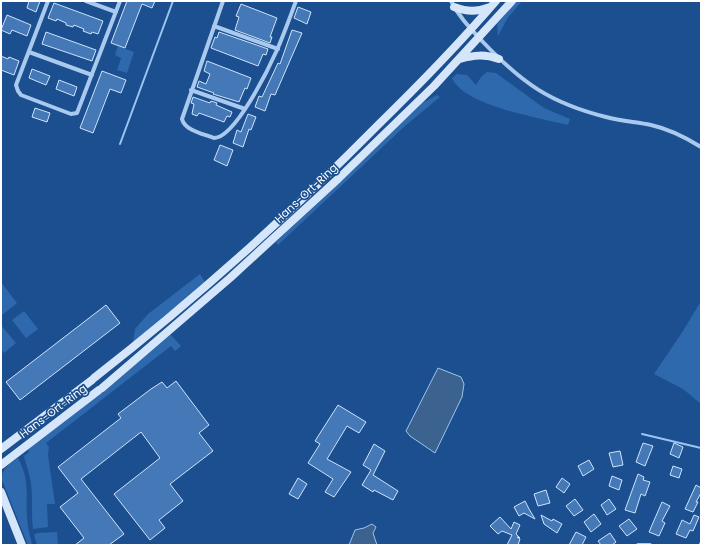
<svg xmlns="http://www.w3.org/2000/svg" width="702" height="546" viewBox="0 0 702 546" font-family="Poppins,sans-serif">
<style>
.green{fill:#2e69ad}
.water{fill:#3c6290;stroke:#9cc4f0}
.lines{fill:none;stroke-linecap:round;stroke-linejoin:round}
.stream{stroke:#9cc4f0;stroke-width:2}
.building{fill:#4478b7;stroke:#cfe3fa}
.street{stroke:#a9c9ee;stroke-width:4}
.secondary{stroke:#d6e6fa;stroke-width:8}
.labels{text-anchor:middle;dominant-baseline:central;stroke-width:3.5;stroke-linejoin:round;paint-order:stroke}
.street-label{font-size:11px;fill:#fff;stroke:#1b4f8f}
</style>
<rect width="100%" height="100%" fill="#1b4f8f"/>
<path class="green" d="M516,1H522L507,19L498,36L497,24Z
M118,46L134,52L127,73L117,70L121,58L115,55Z
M487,72L496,73L544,108L570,119L568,125C540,118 464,106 452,78L457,74L467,75L476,85L481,77Z
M437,95L440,97L405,126L278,245L276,242L422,103Z
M200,274L205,282L133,342L135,329L148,314Z
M1,282L17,303L2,315L1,314Z
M701,301V404L683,389L654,374L683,331Z
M24,311L38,329L26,338L12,320Z
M1,325L16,343L4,353L1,349Z
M170,334L181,346L175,351L171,346L46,443L49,447L48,455L55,504H47L48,527L33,529C31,514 33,499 31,484C30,474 26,465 24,456L29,452L28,449L99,394Z
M18,458C32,484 24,500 28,526C29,533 31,539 32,545H28L2,480C1,469 10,464 18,458Z
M57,532L58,545H37L34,535L37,533Z"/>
<path class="water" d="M438,368L461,377L464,384L462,397L435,453L410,436L406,431Z
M372,524L376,527L373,533L377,545H349L355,530L364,528Z"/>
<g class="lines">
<path class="stream" d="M120,144L173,1
M642,434L701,448"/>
</g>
<path class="building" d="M29,1H40L36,12L27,8Z
M127,1H155L152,8L142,4L125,48L111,43Z
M54,3L103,21L98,34L92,32L91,34L83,31L84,29L74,25L73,27L66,25V23L57,19L56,21L48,18Z
M241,4L277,18L270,37H272L270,43L235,30L239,17L236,16Z
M298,7L311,12L307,24L294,18Z
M7,15L31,25L27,36L12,30L10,34L1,30Z
M292,30L302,33L275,95L271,94L265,111L255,107L259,96L262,97L278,63L280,64Z
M46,32L96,50L92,61L42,44Z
M219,32L268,49L266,55L263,54L258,66L211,48L215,37L217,38Z
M1,56L8,59L9,57L19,61L14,75L1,70Z
M207,61L251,78L247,89L245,88L239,102L213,94L214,93L197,87L199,81L206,84L210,74L204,71Z
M32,69L50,76L46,85L29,78Z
M102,71L126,80L121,93L110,89L93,133L80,128Z
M59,80L77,87L74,96L56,89Z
M193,97L210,103L211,101L217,103L216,105L232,112L230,117L227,116L224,122L199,113L197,116L192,114L194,104L191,103Z
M35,108L50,113L47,122L32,117Z
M248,114L256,117L251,130L249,129L243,147L233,143L237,130L241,132Z
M220,145L233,150L227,166L214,160Z
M106,305L120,323L20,400L6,382Z
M176,381L209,425L199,433L213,451L170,484L183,501L159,520L165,528L150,540L114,494L160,458L141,432L81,479L124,534L109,545H75L84,538L60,507L78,493L58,467L121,418L118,414L151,389L162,382L167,388Z
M338,405L366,422L359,433L347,426L327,459L351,472L334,497L325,492L333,479L308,463L320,444L315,441Z
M643,443L653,446L645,466L636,462Z
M674,443L683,447L679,458L670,454Z
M374,444L385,451L373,475L398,491L393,500L374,490L373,492L362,485L371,470L363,465Z
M620,451L623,465L613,467L609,453Z
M589,460L594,469L583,476L578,466Z
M673,466L682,469L679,478L670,475Z
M638,474L644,477L643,480L650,482L645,496L641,494L635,513L625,510Z
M612,476L622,480L619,490L609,486Z
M298,478L307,484L298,499L289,494Z
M562,478L570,484L564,493L556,487Z
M696,485L701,488V493L696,502H698L693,512L685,509Z
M546,490L550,503L538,506L534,494Z
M575,499L583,510L574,516L566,506Z
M609,499L616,509L607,515L601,505Z
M525,501L529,509L535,519L524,513L519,516L514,507Z
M662,502L670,506L662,521L665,523L659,536L649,532Z
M594,514L601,524L591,532L584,522Z
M541,515L552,521L553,519L562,524L557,533L544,524Z
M694,515L699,517L693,531L690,530L686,538L676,534L682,520L690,524Z
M500,517L511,529L514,522L520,525L516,534L520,538L517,537L520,539L518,545H507L512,535L502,531L498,534L490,526Z
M629,519L637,529L627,536L619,526Z
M576,532L586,537L582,545H569Z
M610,533L616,542L612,545H601L598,541Z"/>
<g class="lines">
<path class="street" d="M48,1L16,85L18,91L21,95L71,114L77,113L120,1
M86,1L116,12
M223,1L182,119C185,131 204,134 214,138C235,138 269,68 277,50C284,34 290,17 296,1
M451,1C459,17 471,29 483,42C522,83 550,103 606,117C621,121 636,122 651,125C669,129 685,137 701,147
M214,26L278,49
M29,52L92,75
M191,90L245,109
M638,545H650
M701,545V544"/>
<path class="secondary" d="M454,7C468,12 476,12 490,7
M460,59C474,55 485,54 499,59
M94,378C194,300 288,216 377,126C418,86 458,45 496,1
M102,388L230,278L339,178L434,86L512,1
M1,449L92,380
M1,465L99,390
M1,492L22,545"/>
</g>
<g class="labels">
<g class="street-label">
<text transform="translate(306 193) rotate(-43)">Hans-Ort-Ring</text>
<text transform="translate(53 411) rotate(-37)">Hans-Ort-Ring</text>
</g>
</g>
<rect width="702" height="546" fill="none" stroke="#ffffff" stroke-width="4"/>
</svg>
